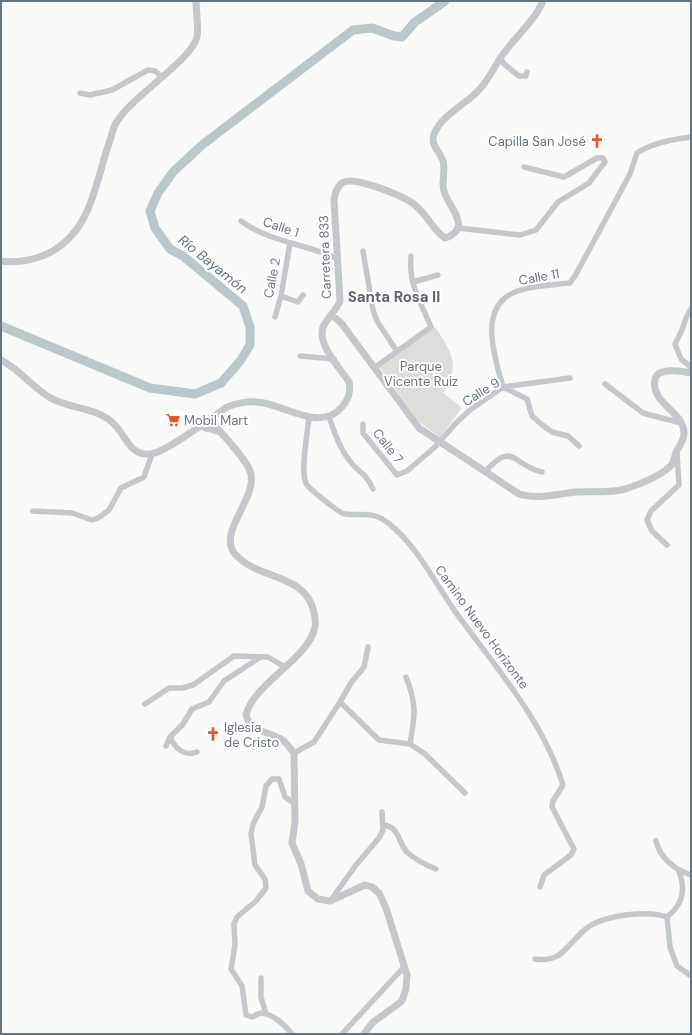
<svg xmlns="http://www.w3.org/2000/svg" width="692" height="1035" viewBox="0 0 692 1035" font-family="'DM Sans',sans-serif">
<style>
.green{fill:#dadfd7}
.lines{fill:none;stroke-linecap:round;stroke-linejoin:round}
.river{stroke:#bbc7cb;stroke-width:9}
.minor{stroke:#c3c8cc;stroke-width:5.5}
.tertiary{stroke:#c3c8cc;stroke-width:7}
.labels{text-anchor:middle;dominant-baseline:central;stroke-width:4;stroke-linejoin:round;paint-order:stroke}
.poi-label{font-size:13px;fill:#657683;stroke:#fff;text-anchor:start}
.street-label{font-size:13px;fill:#657683;stroke:#fff}
.park-label{font-size:13px;fill:#687a64;stroke:#fff}
.water-label{font-size:14px;font-style:italic;fill:#60757c;stroke:#fff}
.quarter-label{font-size:15px;font-weight:bold;fill:#57646e;stroke:#fff}
</style>
<rect width="100%" height="100%" fill="#fafaf8"/>
<path class="green" d="M435,327C452,352 461,366 443,393L462,408L440,437L418,421L379,366Z"/>
<g class="lines">
<path class="river" d="M1,326L150,388L195,394L221,383L241,360L250,345V327L243,306L183,256L170,249L155,228L150,211L158,193L173,172L202,145L353,30L372,28L394,36L402,37L415,22L445,1"/>
<path class="minor" d="M500,58L504,64L519,76H526L527,72
M80,93L90,95L112,90L148,70L155,71L161,76
M241,221C269,242 307,244 338,259
M458,228L520,235L536,230L558,202L589,183L605,162L603,158H597L564,177L524,167
M363,251L373,310L377,321L396,350
M413,282L438,275
M281,296L298,302L303,295
M691,309L686,318L682,330L675,344L681,359L691,367
M275,317L281,296L290,243
M300,356L334,359
M374,368L431,327C421,302 408,285 411,256
M605,384L643,413L681,423
M309,417C308,431 299,475 307,485C311,490 340,514 345,514C362,516 374,511 388,523C418,546 435,584 457,614C496,668 543,720 563,785L553,801L552,807L574,849L571,855L544,875L540,887
M329,417C334,431 339,447 349,460C358,473 365,471 373,489
M363,424V433L397,475L407,471L435,447L455,424L470,410L503,387L570,378
M579,446L568,436L552,432L541,424L532,416L527,399L503,387C495,358 477,308 515,292C532,285 552,285 570,283L575,276L630,174L637,153C652,143 674,139 691,137
M485,472C513,440 512,465 542,472
M33,511L72,513L92,520L98,518L109,510L121,488L144,477L152,454
M667,545L652,531L647,520L651,511L679,485L677,452
M406,677C417,705 415,715 410,744
M340,702L379,740L410,744L425,754L465,793
M145,704L169,688H182L193,685L234,656L268,657L285,667
M170,737C175,748 184,757 197,752
M166,746L170,737L183,724L192,709L209,702L224,681L259,658
M294,753L314,742L340,702L351,683L364,667L368,647
M383,825C401,827 397,843 408,853C416,860 426,865 436,869
M656,841C660,858 675,870 691,875
M679,871C686,891 683,904 667,917L670,947L677,966L691,976
M331,900L356,865L379,838L383,830L382,812
M535,959C564,963 567,943 587,928C604,915 647,910 667,917
M261,978V997L266,1014
M292,1034C286,1026 272,1013 261,1013C258,1013 255,1016 252,1017L246,1015L242,986L231,969L235,945L234,924L237,917L256,901L266,888L265,879L255,865L251,834L253,824L262,807L266,786L272,779H279L285,797L294,803
M342,1034L404,967"/>
<path class="tertiary" d="M1,261C18,263 36,260 51,252C91,230 95,185 108,146C111,139 112,130 116,123C132,96 192,60 197,37C199,27 196,12 196,1
M332,315L342,324L419,428L519,494C537,500 557,494 576,492C591,491 607,493 621,490C634,487 666,474 672,464C674,460 675,456 676,452C679,445 684,442 684,433C684,411 650,404 655,379C658,367 682,371 691,373
M1,360C19,369 32,387 49,397C68,409 94,406 113,423C126,435 129,456 150,454C166,453 212,417 227,407C239,402 251,400 264,403C289,408 322,431 342,407C349,399 351,392 349,382C340,368 317,345 323,327C327,318 336,311 340,301L334,200C335,193 337,185 344,182C355,176 407,197 416,206C427,215 434,231 445,238C474,228 448,207 444,191C441,182 446,171 443,161C440,152 430,145 434,134C442,115 464,105 477,92C488,81 493,69 501,57C514,38 534,22 543,1
M209,419C220,432 248,460 251,474C256,500 217,533 235,554C257,580 306,573 314,612C315,617 316,623 315,627C309,658 255,683 246,714C249,732 267,731 281,739C286,742 290,748 294,753L295,822L292,843L301,864L308,891L318,899L330,901L365,885L372,887L379,893L386,908L407,975L406,989L402,1001L372,1023L364,1034
M199,426L220,432"/>
</g>
<defs>
<symbol id="church-bare" viewBox="-9 -9 18 18"><path d="M-1.2-6h2.4v3.5h3.3v2.4h-3.3V6h-2.4V-.1h-3.3v-2.4h3.3Z" fill="#e4572e" stroke="#fff" stroke-width="2.5" paint-order="stroke"/></symbol>
<symbol id="supermarket-bare" viewBox="-9 -9 18 18"><path d="M-6-5.5h2.5l.6 2H6L4.5 2H-2.5L-4.4-4H-6ZM-1.5 3.2a1.3 1.3 0 1 0 .1 0ZM3 3.2a1.3 1.3 0 1 0 .1 0Z" fill="#e4572e" stroke="#fff" stroke-width="2.5" paint-order="stroke"/></symbol>
</defs>
<g fill-rule="evenodd">
<use href="#church-bare" x="587" y="131" width="20" height="20"/>
<use href="#supermarket-bare" x="163" y="410" width="20" height="20"/>
<use href="#church-bare" x="203" y="724" width="20" height="20"/>
</g>
<g class="labels">
<g class="poi-label">
<text x="586" y="141" text-anchor="end">Capilla San José</text>
<text x="184" y="420">Mobil Mart</text>
<text x="224" y="727">Iglesia<tspan x="224" dy="15">de Cristo</tspan></text>
</g>
<g class="street-label">
<text transform="translate(281 227) rotate(19)">Calle 1</text>
<text transform="translate(325 257) rotate(-92)">Carretera 833</text>
<text transform="translate(539 277) rotate(-10)">Calle 11</text>
<text transform="translate(272 278) rotate(-79)">Calle 2</text>
<text transform="translate(481 392) rotate(-32)">Calle 9</text>
<text transform="translate(388 446) rotate(52)">Calle 7</text>
<text transform="translate(482 627) rotate(54)">Camino Nuevo Horizonte</text>
</g>
<g class="park-label">
<text x="421" y="366">Parque<tspan x="421" dy="15">Vicente Ruiz</tspan></text>
</g>
<g class="water-label">
<text transform="translate(213 264) rotate(39)">Río Bayamón</text>
</g>
<g class="quarter-label">
<text x="394" y="297">Santa Rosa II</text>
</g>
</g>
<rect width="692" height="1035" fill="none" stroke="#657683" stroke-width="4"/>
</svg>
